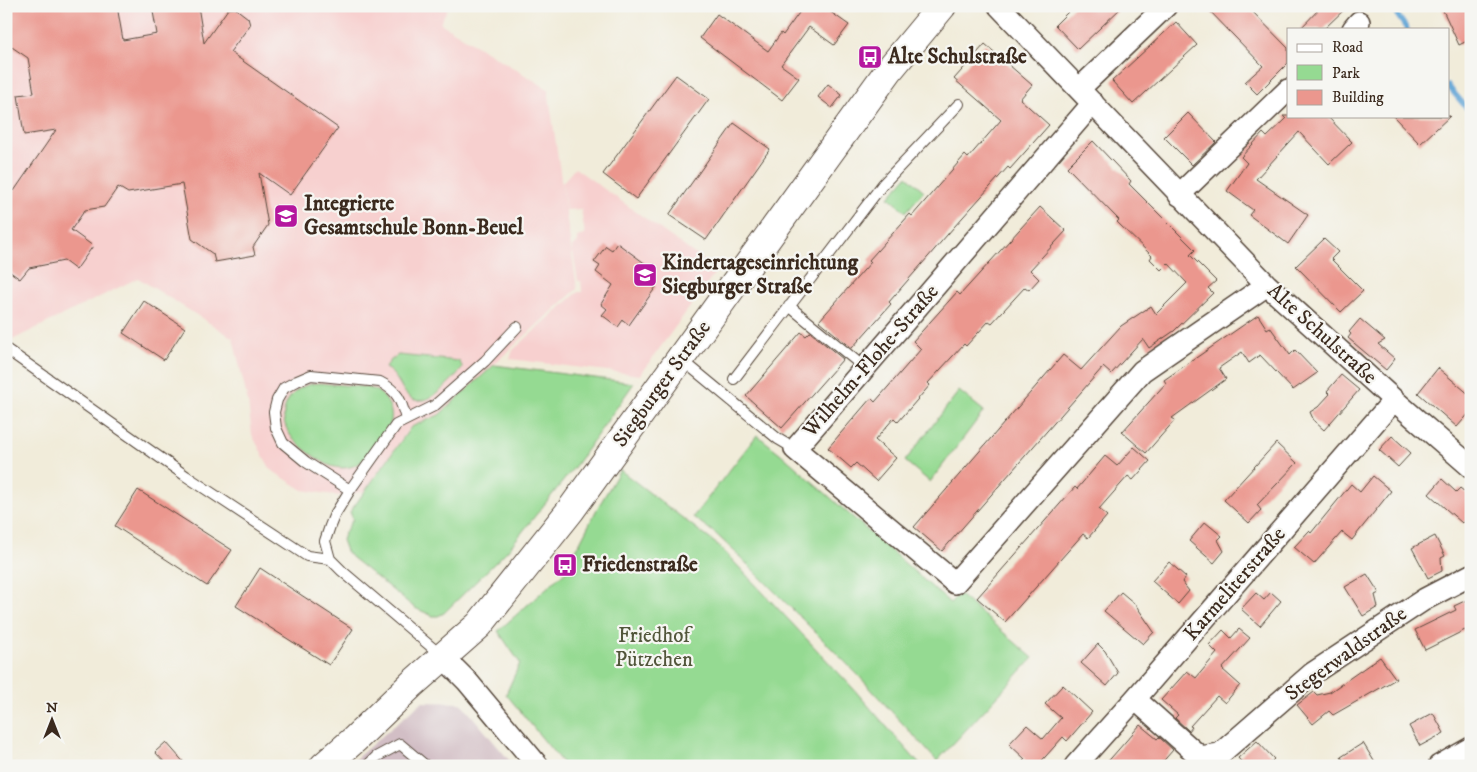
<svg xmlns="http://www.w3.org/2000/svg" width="1477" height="772" viewBox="0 0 1477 772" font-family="'IM FELL DW Pica',serif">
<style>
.built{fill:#f7d0cf}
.industrial{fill:#d2bec5}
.green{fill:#95da92;stroke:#688258}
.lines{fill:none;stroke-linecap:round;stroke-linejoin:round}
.stream{stroke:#62a5d6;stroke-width:5.5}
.building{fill:#eb978e}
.lane-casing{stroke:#56473a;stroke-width:12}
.street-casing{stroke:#56473a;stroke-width:24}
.secondary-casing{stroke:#56473a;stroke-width:30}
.lane{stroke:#fff;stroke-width:10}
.street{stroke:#fff;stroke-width:21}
.secondary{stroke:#fff;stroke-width:28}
.labels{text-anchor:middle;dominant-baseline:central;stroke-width:4.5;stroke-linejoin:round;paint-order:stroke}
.poi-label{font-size:21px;font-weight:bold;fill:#3b2a1e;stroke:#f6f6f2;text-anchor:start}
.street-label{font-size:21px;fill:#3b2a1e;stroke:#f6f6f2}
.park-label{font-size:21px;fill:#52563b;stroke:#f6f6f2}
</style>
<rect width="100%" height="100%" fill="#f6f6f2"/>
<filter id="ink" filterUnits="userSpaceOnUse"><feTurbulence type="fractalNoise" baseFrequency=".02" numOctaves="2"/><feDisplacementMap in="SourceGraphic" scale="10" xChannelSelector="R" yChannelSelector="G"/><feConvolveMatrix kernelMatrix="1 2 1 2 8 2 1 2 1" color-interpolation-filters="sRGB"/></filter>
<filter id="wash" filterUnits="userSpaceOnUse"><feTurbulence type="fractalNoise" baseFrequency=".0096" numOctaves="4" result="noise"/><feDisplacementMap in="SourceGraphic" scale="20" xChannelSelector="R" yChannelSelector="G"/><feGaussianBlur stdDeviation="1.12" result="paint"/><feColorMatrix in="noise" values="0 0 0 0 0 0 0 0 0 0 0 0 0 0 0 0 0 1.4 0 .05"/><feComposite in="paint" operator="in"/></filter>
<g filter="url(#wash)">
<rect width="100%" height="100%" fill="#f1ecda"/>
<path class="built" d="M6,6H449L440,23L548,89L577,289L507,352L440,416L410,427L365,491L340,496L303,490L271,470L252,435L248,402L233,338L138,278L10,341L6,338Z
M575,168L717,270L640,375L510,359L513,350L578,292H582L581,281H578L572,246L578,243L577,237L585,235L581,209L566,210L562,183Z"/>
<path class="industrial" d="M422,702L461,703L514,766H347Z"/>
<path class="green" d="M907,176L924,191L906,212L889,197Z
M398,355L459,361L463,368C450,381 422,418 404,391C398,382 395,373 385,368L391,360Z
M494,365L634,383L576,465L507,551L444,613L438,616H433L415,608L351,557L346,551L342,540L344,534L353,519L350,512L411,427L439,415Z
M320,383C334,385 360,385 373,389C387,395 396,413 389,427C387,432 383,436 380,440C373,450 366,462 353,466C346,469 338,468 331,466C320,462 294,443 289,433C274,409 293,383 320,383Z
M959,391L984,411L930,482L905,461Z
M757,435L781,454L950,603L959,594L1033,658L937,761L858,675L734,551L716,534L693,517Z
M620,470L719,546L851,686L921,766H565L506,694L520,663L498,631L567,570L574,560L572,558L597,509Z"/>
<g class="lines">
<path class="stream" d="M1391,6L1407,29
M1448,86L1471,113"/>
</g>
<g id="blocks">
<path class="building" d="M6,6H117L123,40L157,34L152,6H198L204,43L228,9L235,8L248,18L250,25L230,52L338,128L290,195L259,173L268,225L253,247L255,255L215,262L213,254L192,239L182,184L128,193L118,187L104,207L85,210L71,230L93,246L76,270L64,261L29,268L20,279L6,269V185L14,191L56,130L24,135L18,95L34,93L28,58L6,43Z
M804,6H822L849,25L834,45L809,27L781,65L799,78L782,100L700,38L717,14L768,51L781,33L783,35Z
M1074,6H1123L1078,49L1055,25Z
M1205,6H1247L1288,48V63L1257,94L1245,82L1263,66Z
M1322,6H1348L1324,29H1300Z
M1441,6H1471V39L1459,45Z
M1176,22L1197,45L1133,104L1112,81Z
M985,44L1032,85L1020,99L1049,125L1010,169L1008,167L954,227L889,302L891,304L852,348L819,321L871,262L869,260L910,214L912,216L965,155L968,158L1001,120L954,79Z
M676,75L709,99L636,199L603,174Z
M828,84L842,95L832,108L818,97Z
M1188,113L1216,142L1192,165L1164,137Z
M1283,116H1327L1352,142L1329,164L1299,132L1256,179L1308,215L1288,244L1249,215L1253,210L1227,191L1247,163L1241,157L1263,133L1267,137L1286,119Z
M1393,116H1450L1420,144Z
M734,123L770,149L706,240L669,215Z
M1093,141L1131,181L1129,184L1195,250L1190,255L1216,281L1208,288L1213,293L1174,331L1149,348L1143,339L1111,374L1103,367L942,551L914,527L1063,355L1081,370L1121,326L1151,306L1156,314L1187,283L1168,263L1161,270L1150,259L1152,256L1117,222L1119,220L1067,167Z
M1040,207L1066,231L1030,270L1039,279L1029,290L1025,287L992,323L989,321L966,346L964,344L928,383L930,385L898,422L894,418L875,440L896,458L876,481L856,463L851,468L828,448L871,398L875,402L921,349L913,341L957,292L960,295Z
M1324,239L1338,252L1331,259L1363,291L1341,312L1296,266Z
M617,243L654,270L648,280L656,287L629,325L623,320L618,327L602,315L607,309L601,304L613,285L596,272L600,266L594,262L606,246L612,250Z
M144,301L185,328L164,360L123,333Z
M1258,315L1267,329L1270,327L1290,355L1295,350L1317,373L1293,390L1260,355L1249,363L1242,352L1219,368L1226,379L1172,418L1175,420L1146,453L1122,432L1166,383L1164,380Z
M1360,319L1385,340L1378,344L1395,359L1386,370L1348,338L1351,334L1349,332Z
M801,332L806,336L810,332L843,359L782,428L746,396Z
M1438,368L1471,396V411L1457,427L1418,393Z
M1341,375L1359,390L1324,430L1314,421L1310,412L1318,407L1330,394L1327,391Z
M1392,436L1411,453L1398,467L1379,450Z
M1276,443L1297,463L1257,505L1261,510L1249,523L1224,500Z
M1134,447L1150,461L1133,480L1128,476L1099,509L1107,516L1088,538L1083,534L1005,622L977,598L1075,487L1077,489L1105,456L1117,466Z
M1373,476L1391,491L1352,540L1342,532L1314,564L1294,547L1309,531L1311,533L1351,484L1360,492Z
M1442,479L1456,492L1460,488L1471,497V526L1464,521L1462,523L1429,494Z
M138,490L232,550L207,586L115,526Z
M1205,522L1222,536L1218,540L1224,551L1214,563L1189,541Z
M1435,536L1445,556L1441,558L1442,571L1428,578L1412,548Z
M1169,562L1186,577L1182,582L1189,591L1178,604L1152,581Z
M260,568L353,629L329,665L236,606Z
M1367,574L1379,593L1375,595L1378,607L1363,616L1345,587Z
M1121,592L1135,604L1154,632L1143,644L1104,611Z
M1271,592L1281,601L1260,626L1241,609L1256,593L1264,600Z
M1471,598V642L1465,630L1425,650L1415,630L1456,610L1454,606Z
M1239,629L1250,638L1222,669L1240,685L1225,703L1217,696L1190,726L1192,727L1189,731L1175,718L1178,715L1161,700L1187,671L1196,678L1217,653L1209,645L1223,630L1231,638Z
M1098,644L1105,651L1118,673L1107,686L1081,663Z
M1380,657L1396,679L1333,715L1329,711L1313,724L1297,705L1314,692L1317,695L1330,692Z
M1063,685L1092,712L1067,741L1063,737L1037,766H1019L1025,759L1009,744L1027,725L1043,739L1061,718L1045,704Z
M1433,713L1444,733L1420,746L1409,726Z
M1140,725L1157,739L1159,737L1173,750L1159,766H1104Z
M1257,741L1274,759L1267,766H1245L1238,758Z
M166,742L187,766H168L155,752Z
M1363,743L1377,766H1347L1341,757Z"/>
</g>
</g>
<g filter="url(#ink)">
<use href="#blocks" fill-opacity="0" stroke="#56473a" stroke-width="1"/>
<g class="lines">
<defs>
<path id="lane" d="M789,306L865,368
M6,349L186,476L307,556L330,559
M681,359L778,439L795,449
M734,379L883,184L959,104
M350,490L306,462L283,443L276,428L274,412L277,400L284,388L297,381L311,375L380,382C398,391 401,400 406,419
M442,656L342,571L330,559L325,541L330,526L334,516L350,490L396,425L434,406L485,361L517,327
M367,766L376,757L400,744L426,766"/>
<path id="street" d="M999,6L1267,285L1394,400L1471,467
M1353,29L1359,22
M1079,89L1166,6
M1093,103L795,449L955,583L1142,371L1267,285
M1179,195L1288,90
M443,657L467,681L538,766
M1135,699L1200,757L1220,754L1313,673L1425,599L1471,575
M1075,766L1135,699L1394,400
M1439,766L1471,748"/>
<path id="secondary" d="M324,766L355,739L412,684L479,625L570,511L889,70L942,6"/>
</defs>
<use href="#lane" class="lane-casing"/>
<use href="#street" class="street-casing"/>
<use href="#secondary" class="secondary-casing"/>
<use href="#lane" class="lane"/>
<use href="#street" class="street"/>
<use href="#secondary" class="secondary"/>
</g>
</g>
<defs>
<symbol id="bus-square" viewBox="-11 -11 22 22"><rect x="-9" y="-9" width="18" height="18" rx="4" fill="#b5179e" stroke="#f6f6f2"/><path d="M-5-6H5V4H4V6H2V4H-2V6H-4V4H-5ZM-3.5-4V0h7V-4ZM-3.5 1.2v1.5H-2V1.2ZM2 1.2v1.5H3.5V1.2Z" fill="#fff"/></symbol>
<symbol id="school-square" viewBox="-11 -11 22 22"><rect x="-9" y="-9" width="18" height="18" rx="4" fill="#b5179e" stroke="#f6f6f2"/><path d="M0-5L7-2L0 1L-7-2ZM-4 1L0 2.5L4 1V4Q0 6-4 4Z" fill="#fff"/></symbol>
</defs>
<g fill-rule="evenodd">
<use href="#bus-square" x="856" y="43" width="28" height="28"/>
<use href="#school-square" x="272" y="202" width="28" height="28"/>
<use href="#school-square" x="631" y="261" width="28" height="28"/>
<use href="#bus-square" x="551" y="551" width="28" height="28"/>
</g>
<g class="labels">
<g class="poi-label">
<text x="888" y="57">Alte Schulstraße</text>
<text x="304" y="204">Integrierte<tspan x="304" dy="24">Gesamtschule Bonn-Beuel</tspan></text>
<text x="662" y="263">Kindertageseinrichtung<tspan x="662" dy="24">Siegburger Straße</tspan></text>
<text x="582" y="565">Friedenstraße</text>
</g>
<g class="street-label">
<text transform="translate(1322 334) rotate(42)">Alte Schulstraße</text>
<text transform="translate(871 361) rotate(-49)">Wilhelm-Flohe-Straße</text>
<text transform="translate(662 384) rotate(-54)">Siegburger Straße</text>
<text transform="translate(1235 584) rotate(-49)">Karmeliterstraße</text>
<text transform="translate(1346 654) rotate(-36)">Stegerwaldstraße</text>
</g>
<g class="park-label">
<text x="654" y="636">Friedhof<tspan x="654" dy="24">Pützchen</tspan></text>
</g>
</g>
<rect width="1477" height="772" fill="none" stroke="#f6f6f2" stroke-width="25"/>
<rect x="1287" y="28" width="162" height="90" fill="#f6f6f2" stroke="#aba49d"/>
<rect x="1297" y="44" width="25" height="8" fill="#ffffff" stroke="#aba49d"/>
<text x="1332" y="52" font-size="15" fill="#3b2a1e">Road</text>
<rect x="1297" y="65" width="25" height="15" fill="#95da92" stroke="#aba49d"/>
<text x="1332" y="78" font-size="15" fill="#3b2a1e">Park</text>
<rect x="1297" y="90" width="25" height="15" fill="#eb978e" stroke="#aba49d"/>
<text x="1332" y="102" font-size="15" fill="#3b2a1e">Building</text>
<g transform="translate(52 720)" stroke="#f6f6f2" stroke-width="4" paint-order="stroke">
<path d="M0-4L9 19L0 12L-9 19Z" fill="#3b2a1e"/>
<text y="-8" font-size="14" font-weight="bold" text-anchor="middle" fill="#3b2a1e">N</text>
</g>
</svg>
